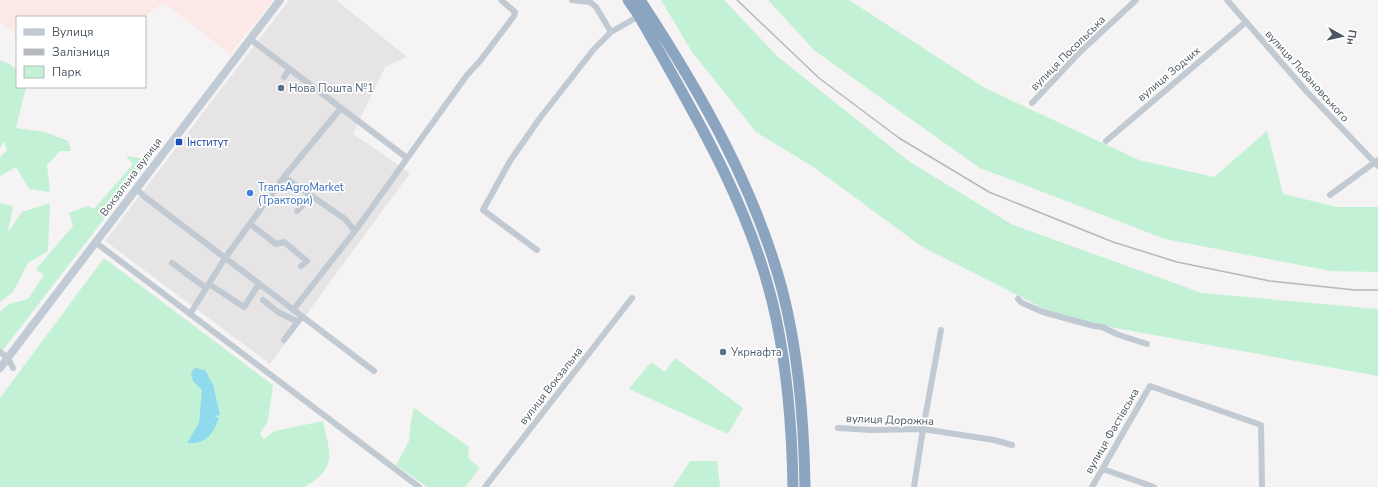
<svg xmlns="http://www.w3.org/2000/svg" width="1378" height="487" viewBox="0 0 1378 487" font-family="'Nunito Sans',sans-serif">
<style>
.education{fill:#e6e4e5}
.medical{fill:#fce8e6}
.green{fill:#c3f1d5}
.water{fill:#90daee}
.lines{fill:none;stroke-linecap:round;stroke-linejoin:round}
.street{stroke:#c1cad2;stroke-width:6}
.secondary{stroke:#c1cbd6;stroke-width:8}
.highway{stroke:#8ba5c1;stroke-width:11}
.rail{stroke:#b5b8bd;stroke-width:1.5}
.service-dot{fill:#5c6f8a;stroke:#fff;stroke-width:1.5}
.transit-dot{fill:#1a4fb4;stroke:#fff;stroke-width:1.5}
.shop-dot{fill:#3f7fe0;stroke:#fff;stroke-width:1.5}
.labels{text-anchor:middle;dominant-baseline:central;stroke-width:3.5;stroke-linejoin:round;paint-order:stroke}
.street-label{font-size:11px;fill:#4a5661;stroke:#fff}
.service-label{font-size:11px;fill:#4e5e75;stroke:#fff;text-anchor:start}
.transit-label{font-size:11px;fill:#164399;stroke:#fff;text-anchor:start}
.shop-label{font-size:11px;fill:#366cbe;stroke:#fff;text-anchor:start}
</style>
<rect width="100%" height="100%" fill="#f5f3f3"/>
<path class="education" d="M289,0H336L407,57L385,67L353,134L410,173L270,364L105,241Z"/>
<path class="medical" d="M0,0H273L230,54L170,7L161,4L144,17H17V36L0,21Z"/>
<path class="green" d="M661,0H724L778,57L910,162L1013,225L1202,293L1378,309V376L1110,327L1054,314L921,246L815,168L756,132L692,52Z
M768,0H849L985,88L1139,160L1214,177L1267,131L1283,194L1337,207H1378V272L1331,271L1165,239L980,168L815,51Z
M0,60L11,65L17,70V87H26L16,128L45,132L68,141L71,151H60L47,165L50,192L29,189L16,167L0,176V157L7,150L4,141L0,148Z
M126,156L139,158L148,162L3,350L0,348V312L9,304L28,299L44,275L36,269L73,226L69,213L87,206L94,209L133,164Z
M0,203L13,206L8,232L22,212L50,203L48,251L28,263L13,292L0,302Z
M104,258L273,385L268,420L260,434L264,439L275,431L323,421C330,454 338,468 304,487H0V398Z
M675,358L743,408L728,434L629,389L651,362L665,372Z
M414,408L469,447L468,458L480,468L465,487H427L396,465L409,441L411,420Z
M690,461H717L720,486L722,487H673Z"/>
<path class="water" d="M195,368L205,370L213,385L220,415L215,416V417L219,418C212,435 207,444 187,443L199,423L202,390L193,381L191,373Z"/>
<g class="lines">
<path class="street" d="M572,0L590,2L596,7L611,32
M1227,0L1308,93L1378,166
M250,39L407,158
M284,77L290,69
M1032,103L1080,52L1136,0
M1106,141L1246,22
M284,177L345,219L355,231
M136,189L145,197L374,371
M1330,195L1378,160
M297,211L311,196
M250,224L276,244L284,242L307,261L301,266
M95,242L419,487
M537,250L483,210L510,161L540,118L594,49L611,32L639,16
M172,263L206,288
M209,284L244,307L259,284
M1018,299L1022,303L1043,312L1068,319L1094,326L1102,327L1119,335L1147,344
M263,300L278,312L298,322
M293,310L355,231L467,75L480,61L514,16L515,12L501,0
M190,314L225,258L284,177L341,108
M284,340L300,319
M0,352L8,358L13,368
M838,428L871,430L923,429L994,440L1012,445
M1103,469L1154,487
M485,487L632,298
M914,487L923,429L941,330
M1092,487L1150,386L1261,425L1262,487"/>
<path class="secondary" d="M0,368L280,0"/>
<path class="highway" d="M628,0L639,16C693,111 753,209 776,318C788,374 792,430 793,487
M640,0C699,90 754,185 782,289C799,354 804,420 805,487"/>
<path class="rail" d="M737,0L819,78L899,138L989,192L1113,242L1177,262L1270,281L1355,290H1378"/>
</g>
<g class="service-dot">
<circle cx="281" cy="88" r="4"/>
<circle cx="723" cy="352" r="4"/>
</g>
<rect class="transit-dot" x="175" y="138" width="8" height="8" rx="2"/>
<circle class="shop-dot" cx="250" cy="193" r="4"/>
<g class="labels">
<g class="street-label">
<text transform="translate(1068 53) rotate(-45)">вулиця Посольська</text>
<text transform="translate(1169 74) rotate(-40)">вулиця Зодчих</text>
<text transform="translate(1307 76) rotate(48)">вулиця Лобановського</text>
<text transform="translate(131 177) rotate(-53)">Вокзальна вулиця</text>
<text transform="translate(551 386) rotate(-52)">вулиця Вокзальна</text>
<text transform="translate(890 420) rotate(2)">вулиця Дорожна</text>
<text transform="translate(1112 431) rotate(-60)">вулиця Фастівська</text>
</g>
<g class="service-label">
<text x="289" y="88">Нова Пошта №1</text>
<text x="731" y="352">Укрнафта</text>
</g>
<g class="transit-label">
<text x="187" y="142">Інститут</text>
</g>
<g class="shop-label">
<text x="258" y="187">TransAgroMarket<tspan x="258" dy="13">(Трактори)</tspan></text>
</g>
</g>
<rect x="16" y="16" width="130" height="72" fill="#ffffff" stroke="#b7bbc0"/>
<rect x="24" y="29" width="20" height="6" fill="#c1cbd6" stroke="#b7bbc0"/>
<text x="52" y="36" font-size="12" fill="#4a5661">Вулиця</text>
<rect x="24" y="49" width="20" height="6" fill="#b5b8bd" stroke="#b7bbc0"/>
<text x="52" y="56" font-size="12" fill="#4a5661">Залізниця</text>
<rect x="24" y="66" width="20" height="12" fill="#c3f1d5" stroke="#b7bbc0"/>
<text x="52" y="76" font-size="12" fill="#4a5661">Парк</text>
<g transform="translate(1342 36) rotate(98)" stroke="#ffffff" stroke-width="3" paint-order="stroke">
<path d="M0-3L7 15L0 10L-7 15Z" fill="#4a5661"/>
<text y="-6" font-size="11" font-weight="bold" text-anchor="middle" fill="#4a5661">Пн</text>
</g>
</svg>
